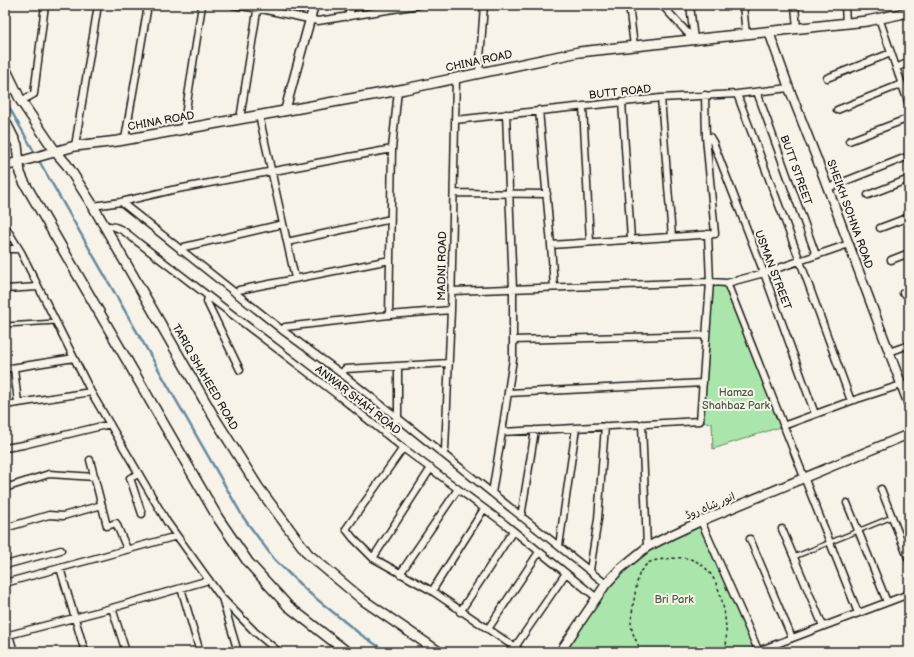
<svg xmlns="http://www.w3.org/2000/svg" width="914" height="657" viewBox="0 0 914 657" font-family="'Balsamiq Sans','Playpen Sans Arabic',sans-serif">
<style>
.green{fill:#aae6ac;stroke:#638164}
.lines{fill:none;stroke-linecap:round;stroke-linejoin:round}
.stream{stroke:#658a9f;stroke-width:2.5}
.service-casing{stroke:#1c1c1c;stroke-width:6}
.minor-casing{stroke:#1c1c1c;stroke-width:9}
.tertiary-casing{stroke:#1c1c1c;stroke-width:11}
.secondary-casing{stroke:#1c1c1c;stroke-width:12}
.path{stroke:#1c1c1c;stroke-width:1.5;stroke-dasharray:3 3;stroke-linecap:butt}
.service{stroke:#f7f3e8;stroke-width:3}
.minor{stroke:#f7f3e8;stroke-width:6}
.tertiary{stroke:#f7f3e8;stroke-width:8}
.secondary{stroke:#f7f3e8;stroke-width:9}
.labels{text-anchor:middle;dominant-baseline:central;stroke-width:4;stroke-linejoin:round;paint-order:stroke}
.street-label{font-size:11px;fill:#1c1c1c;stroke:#f7f3e8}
.park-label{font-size:11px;fill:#475947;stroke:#f7f3e8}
</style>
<rect width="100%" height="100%" fill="#f7f3e8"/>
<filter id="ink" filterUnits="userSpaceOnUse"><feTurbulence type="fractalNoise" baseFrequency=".025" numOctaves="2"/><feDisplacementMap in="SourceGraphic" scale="8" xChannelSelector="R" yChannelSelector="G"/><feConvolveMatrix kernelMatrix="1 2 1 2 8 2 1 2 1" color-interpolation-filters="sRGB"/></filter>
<g filter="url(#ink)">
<path class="green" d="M710,282L727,283L783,426L713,449L712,423L700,421Z
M699,525L755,652H566C584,625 601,595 624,572C644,551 673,537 699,525Z"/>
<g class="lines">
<path class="stream" d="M5,100L36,155
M38,159L243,517L274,559L308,592L360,634L387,652"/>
<defs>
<path id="service" d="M5,325L56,322
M794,557L892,517"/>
<path id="minor" d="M233,5L266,10L318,21L419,5
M629,5L634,46
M662,5L694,40
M690,5L694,40
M743,5L746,34
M795,5L797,29
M845,5L846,23
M347,17L353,5
M879,18L909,105
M896,68L909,62
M479,73L484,5
M827,78L891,53
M757,92L816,255
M737,94L800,261L851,401
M661,98L672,237
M21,101L34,94L45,5
M622,102L631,239
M583,106L590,242
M539,110L551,245L554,287
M837,110L902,84
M259,115L295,278
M240,119L258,5
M455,120L661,98L737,94L789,88
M183,129L202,5
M706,137H710L713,142L764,273L815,414
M125,139L148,5
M849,141L909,118
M75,146L98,5
M828,188L909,156
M454,193L547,194
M868,195L909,179
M121,202L282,330L342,374L398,418L606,584
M93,206L121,202L172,190L392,149
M5,226L21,252L91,392L167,522L221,597L255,632L279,652
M104,227C116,222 130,236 139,243L340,397L403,448L505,524L597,598
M880,228L909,217
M287,242L391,219
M551,245L715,234L706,137L705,95
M5,249H19
M181,251L184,247L283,224
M891,260L909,253
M727,283L858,613
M5,289L38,287
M452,291L710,282L708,234
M903,293L909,290
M236,294L239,290L390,260
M208,297L207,302L240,370
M389,315L392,149L398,90
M282,330L285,327L389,315L451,310
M513,340L706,335
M889,352L909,345
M14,368L18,403
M5,369L74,358
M342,374L345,369L449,363
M508,393L703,383
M5,405L91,392
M642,424L647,547
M783,426L851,401L901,385
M502,432L700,421L710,282L727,283L764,273L849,244
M384,433L398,418V366
M5,448L23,445L110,424
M403,448L346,529L353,538L373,558L432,591L522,652
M443,454L445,450L451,310L456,78
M90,460L107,526L116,523L127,549
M139,474L130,478L142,514
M5,488L49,474L95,477
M881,489L909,560
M492,493L502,432L513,359V289L506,114
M847,503L887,602
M521,517L535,430
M701,521L759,652
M5,528L49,515L63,516L102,505
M782,529L823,626
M750,539L792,638
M559,546L576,428
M373,558L431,468
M5,565L61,550
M60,568L85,652
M590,570L598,519L605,426
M400,574L458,489
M5,583L177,536
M181,588L200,652
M432,591L484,509
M222,598L238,652
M460,612L513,531
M488,629L539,552
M9,635L14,652
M5,636L112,608
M515,647L566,573
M758,651L909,594
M126,652L112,608L209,580"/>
<path id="tertiary" d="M769,32L789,88L818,162L909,405
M285,111L314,5
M560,652L606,584L620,569L647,547L671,535L701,521L909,434"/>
<path id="secondary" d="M5,68L21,101L55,151L67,165L93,206L214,417L258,487L308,554L363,600L439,652
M5,121L17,145L20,173L24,182L218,518L248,562L288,606L347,652
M5,166L75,146L118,141L405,89L579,52L867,21L900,14L909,11"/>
</defs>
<use href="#service" class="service-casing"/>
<use href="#minor" class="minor-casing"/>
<use href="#tertiary" class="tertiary-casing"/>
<use href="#secondary" class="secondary-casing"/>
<path class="path" d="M642,652C637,643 632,634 631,624C631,617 637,578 640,572C641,570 646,565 648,563C656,559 667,559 675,558C722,553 728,618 726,652"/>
<use href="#service" class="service"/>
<use href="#minor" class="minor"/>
<use href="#tertiary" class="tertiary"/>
<use href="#secondary" class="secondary"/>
</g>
</g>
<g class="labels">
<g class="street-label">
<text transform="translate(479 61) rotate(-12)">CHINA ROAD</text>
<text transform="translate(620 92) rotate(-6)">BUTT ROAD</text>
<text transform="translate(161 121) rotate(-10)">CHINA ROAD</text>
<text transform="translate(796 170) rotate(70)">BUTT STREET</text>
<text transform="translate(850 214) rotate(70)">SHEIKH SOHNA ROAD</text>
<text transform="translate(442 266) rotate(-89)">MADNI ROAD</text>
<text transform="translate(773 270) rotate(69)">USMAN STREET</text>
<text transform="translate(205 377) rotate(60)">TARIQ SHAHEED ROAD</text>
<text transform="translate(358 400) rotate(38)">ANWAR SHAH ROAD</text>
<text transform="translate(710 506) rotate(-23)">انور شاہ روڈ</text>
</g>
<g class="park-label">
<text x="736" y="392">Hamza<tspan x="736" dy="13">Shahbaz Park</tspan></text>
<text x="674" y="599">Bri Park</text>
</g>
</g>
<rect width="914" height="657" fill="none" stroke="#f7f3e8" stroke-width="20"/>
<rect x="10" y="10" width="894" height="637" fill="none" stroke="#1c1c1c" stroke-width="1.5" filter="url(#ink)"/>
</svg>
